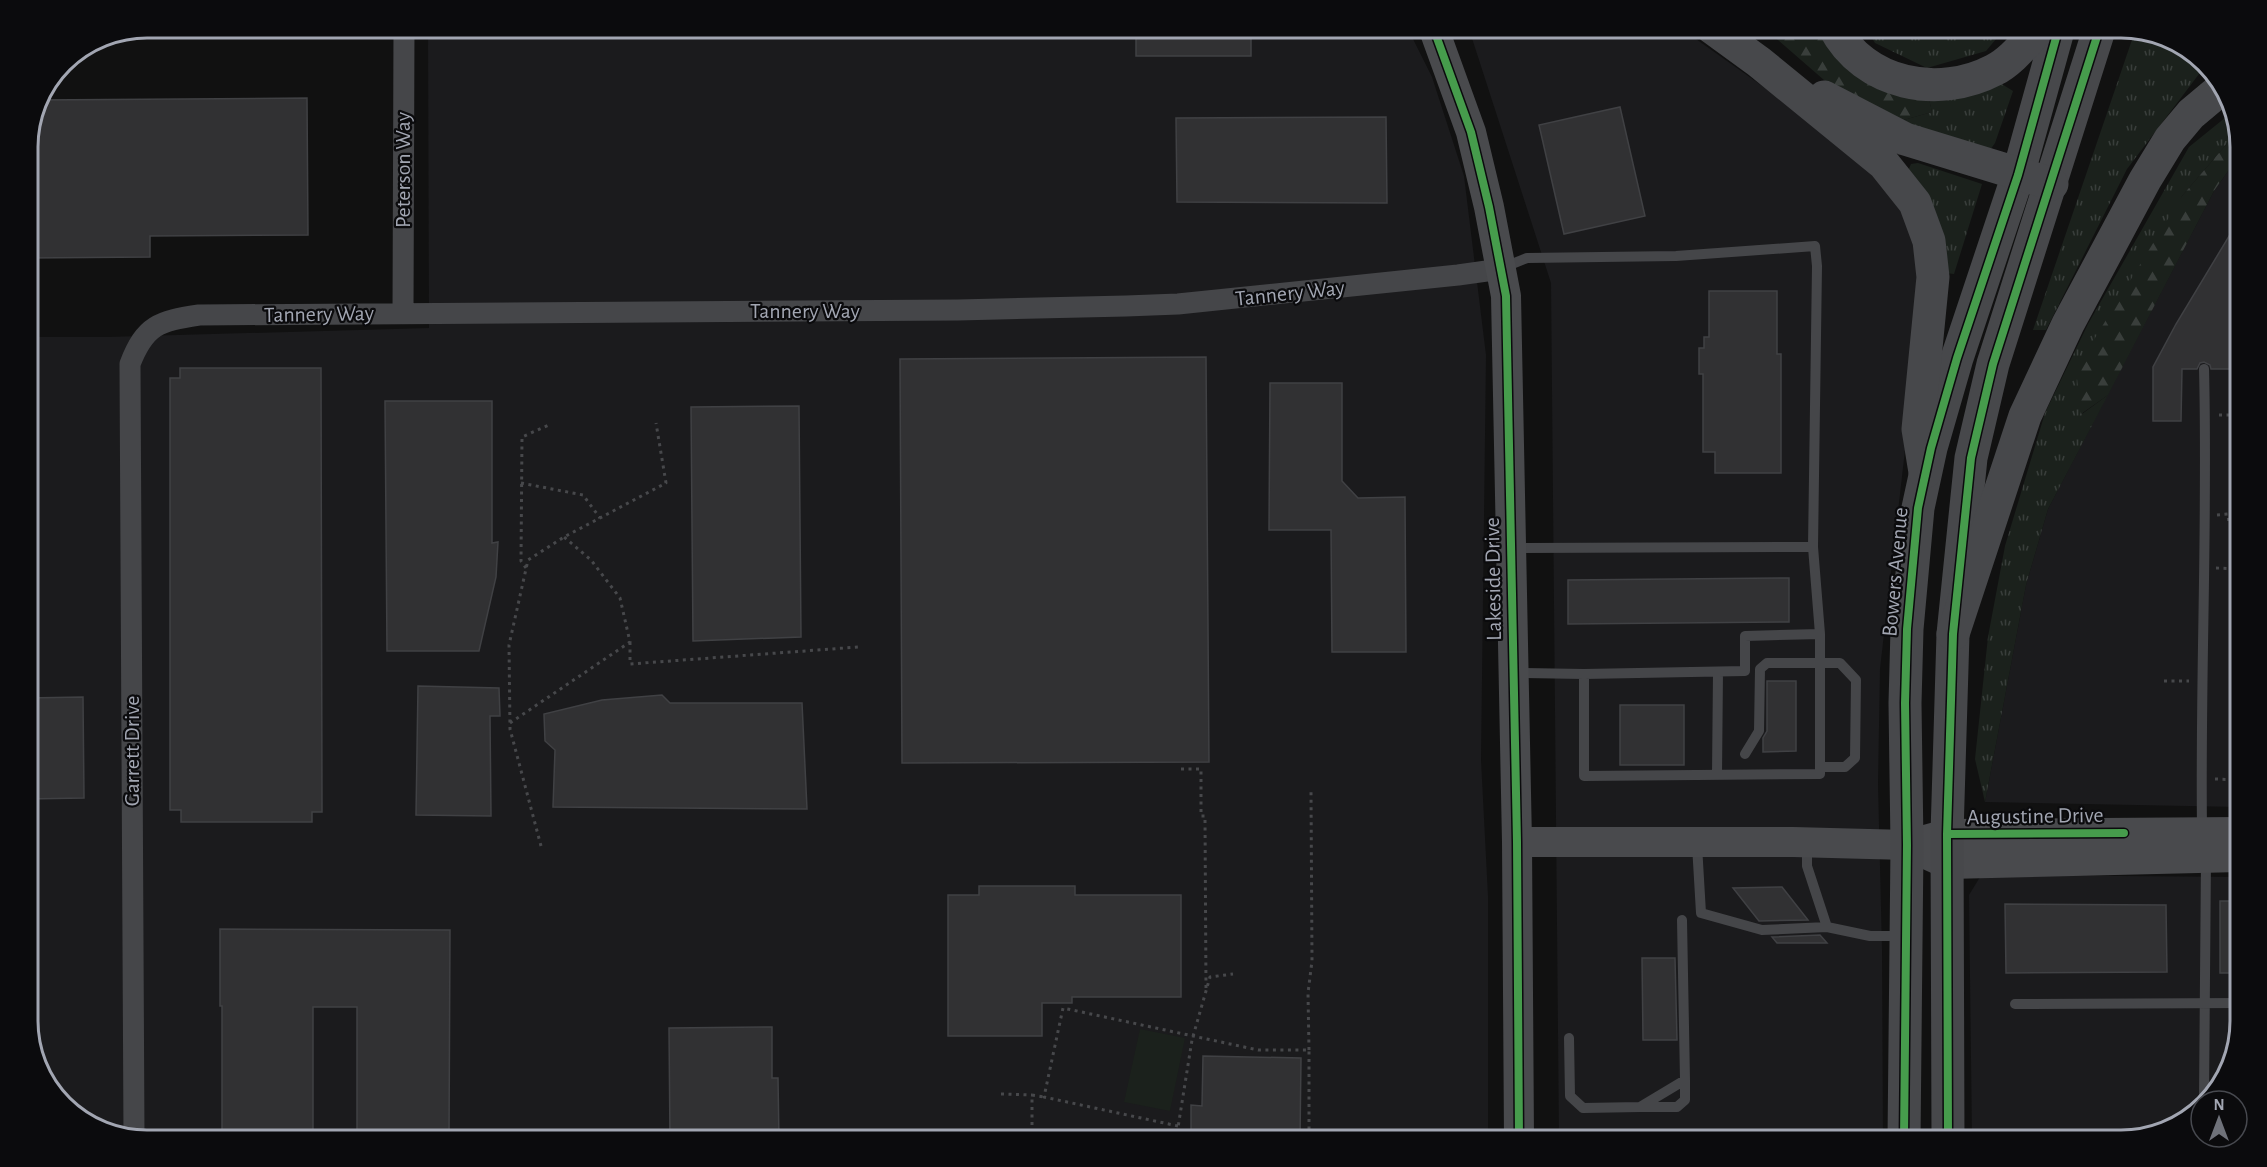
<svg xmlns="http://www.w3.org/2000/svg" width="2267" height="1167" viewBox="0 0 2267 1167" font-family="'Alegreya Sans',sans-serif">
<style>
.built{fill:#1b1b1d}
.grass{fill:url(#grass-tufts)}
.forest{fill:url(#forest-firs)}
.park{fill:#1b211c}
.building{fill:#313133;stroke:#404144;stroke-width:1.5}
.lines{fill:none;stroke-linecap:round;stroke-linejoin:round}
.path{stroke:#47484b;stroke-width:3;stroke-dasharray:3 4.5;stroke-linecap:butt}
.lane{stroke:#454649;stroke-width:10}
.street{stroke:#454649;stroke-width:21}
.secondary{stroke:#494a4d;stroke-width:30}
.primary{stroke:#47484b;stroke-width:33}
.highway{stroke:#47484b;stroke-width:33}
.cycleway-casing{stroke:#0b0b0d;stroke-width:11}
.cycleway{stroke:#469c4c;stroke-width:8}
.labels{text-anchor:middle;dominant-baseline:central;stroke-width:4.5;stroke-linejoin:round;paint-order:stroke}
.street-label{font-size:22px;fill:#a2a6b2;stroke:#0b0b0d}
.rim{fill:none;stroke:#a2a6b2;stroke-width:3}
</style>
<defs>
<pattern id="grass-tufts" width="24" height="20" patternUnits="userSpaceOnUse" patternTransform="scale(1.5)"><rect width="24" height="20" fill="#1b211c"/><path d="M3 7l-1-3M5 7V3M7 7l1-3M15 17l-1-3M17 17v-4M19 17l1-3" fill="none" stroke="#393e3b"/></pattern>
<pattern id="forest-firs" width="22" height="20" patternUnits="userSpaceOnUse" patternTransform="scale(1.5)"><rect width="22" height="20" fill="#1b211c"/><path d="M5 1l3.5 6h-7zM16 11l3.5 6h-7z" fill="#393e3b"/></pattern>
</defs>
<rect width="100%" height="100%" fill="#111"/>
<path class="built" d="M428,27H1407L1432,77L1464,176L1486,355L1481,760L1488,896V1140H147L93,1127L47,1087L27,1028V337H107L429,328Z
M1461,27H1679L1871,163L1898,194L1921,256L1917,345L1880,669L1878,784L1882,949L1883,1140H1559L1551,283L1469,29Z
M2240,154V807L1985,802L2026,585L2048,509L2214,191Z
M2010,875L2240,877V1020L2227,1074L2180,1124L2121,1140H1972L1969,895L1980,877Z"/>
<path class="grass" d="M1865,27H2006L1986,51L1927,68L1875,43Z
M2135,31L2174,40L2208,70L2199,74L2127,169L2046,330H2033Z
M2000,83L2013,91L1995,143L1990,150L1900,121L1932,112L1929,99Z
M2231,113L2237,132L2182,196L2082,414L2108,395L2048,509L2026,585L1985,802L1975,759L1988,637L2005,546L2045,413L2088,324L2189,147Z
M1918,163L1982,184L1954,274L1939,272L1908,171L1911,164Z"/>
<path class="forest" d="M1763,27H1820L1929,99L1932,112L1900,121L1824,80Z
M2237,132L2240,154L2214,191L2108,395L2081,414L2076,369L2182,196Z"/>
<path class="park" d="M1140,1029L1185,1038L1170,1111L1124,1102Z"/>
<path class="building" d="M1136,27H1251V56H1136Z
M307,98L308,235L150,236V257L27,258V139L36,100Z
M1620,107L1645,216L1564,234L1539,125Z
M1386,117L1387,203L1177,202L1176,118Z
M2240,218V369H2211L2210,365L2204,362L2200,363L2197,369H2182L2181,421H2153V367L2176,324Z
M1709,291H1777V354H1781V473H1715V452H1703V374H1699V348H1704V337H1709Z
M1206,357L1209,762L902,763L900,359Z
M180,368H321L322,812H312V822H181V810H170V378H180Z
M1270,383H1342V481L1358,498L1405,497L1406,652H1332L1331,530H1269Z
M385,401H492V543L498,542L496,577L479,651H387Z
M799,406L801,637L693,641L691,407Z
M1789,578V622L1568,624V580Z
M1767,681H1796V751L1763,752V738L1767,731Z
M418,686L499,688L500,716H490L491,816L416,815Z
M662,695L670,703H802L807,809L553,807L555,750L545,741L544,714L602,700Z
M83,697L84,798L27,799V698Z
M1620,705H1684V765H1620Z
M979,886H1075V895H1181V997H1072V1003H1042V1036H948V895H979Z
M1782,887L1808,920L1759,921L1733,888Z
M2220,901H2240V973H2220Z
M2005,904L2166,905L2167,972L2006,973Z
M220,929L450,930L449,1140H357V1007H313V1140H222V1006H220Z
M1820,935L1827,943H1777L1772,937Z
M1642,958H1675L1677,1040H1643Z
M772,1027V1078H778L779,1140H670L669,1028Z
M1203,1056L1301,1058L1300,1140H1191V1105L1202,1106Z"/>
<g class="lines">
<path class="path" d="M2219,415H2240
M521,483L583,495L600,518
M2217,515L2228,514L2229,524H2240
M526,568L521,561L522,437L551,424
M2216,568L2240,569
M630,642V664L858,647
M2164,681H2189
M510,723L630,642L620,598L591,560L564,537
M1181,769H1201V816H1205L1206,991
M2215,779L2240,780
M541,846L510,729L509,645L528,560L564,537L666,483L656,423
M1309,1050L1308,993L1312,961L1311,792
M1001,1094L1032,1095
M1178,1126L1044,1097L1063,1008L1258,1050H1309V1140
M1176,1137H1191
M1300,1137H1483
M1032,1140V1095L1044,1097
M1176,1140L1192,1040L1210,977L1233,974"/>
<path class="lane" d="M1502,268L1527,258L1676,256L1815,246L1817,266L1813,547L1820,634V774L1584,776V674L1517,673
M1514,548L1813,547
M1584,674L1745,671V636L1820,634
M1745,754L1759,731L1760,669L1767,663H1840L1856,680L1855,758L1845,767H1820
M1717,775L1718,672
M2202,829C2200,676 2208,523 2204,369
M1807,843V866L1827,927
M1697,845L1701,913L1762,930L1827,927L1870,936H1902
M2015,1004L2240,1003
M1569,1038L1570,1096L1583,1108L1640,1107L1685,1080L1682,920
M2204,1098L2206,858
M1640,1107H1677L1685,1100V1080"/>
<path class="street" d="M403,313L404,27
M134,1137L130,364C145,325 159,321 199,315L958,310L1126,306L1178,304L1458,275L1501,269"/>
<path class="secondary" d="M1433,27L1471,132L1489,207L1506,296L1517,842L1519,1140
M1517,842H1793L1907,845L1947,834L2240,832
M1926,854L1948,864L2240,857"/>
<path class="primary" d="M1904,1140L1907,845L1905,703L1907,629L1918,508L1931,448L1957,358L2018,175L2059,27
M1948,1140L1947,834L1953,634L1971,458L1993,364L2100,27"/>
<path class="highway" d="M1711,27L1759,62L1884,164L1915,203L1929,241L1933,277L1918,429L1925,472
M1834,27C1864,85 1939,99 1994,70C2012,61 2027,41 2041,27
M1824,97L1905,139L2052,184
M1953,634L2025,416L2068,324L2145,180L2170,139L2191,114L2222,88"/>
<defs>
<path id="cycleway" d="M1433,27L1471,132L1489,207L1506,296L1517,842L1519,1140
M1947,834L2124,833
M1904,1140L1907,845L1905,703L1907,629L1918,508L1931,448L1957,358L2018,175L2059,27
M1948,1140L1947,834L1953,634L1971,458L1993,364L2100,27"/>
</defs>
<use href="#cycleway" class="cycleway-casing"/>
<use href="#cycleway" class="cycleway"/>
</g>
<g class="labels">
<g class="street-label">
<text transform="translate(403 170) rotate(-90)">Peterson Way</text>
<text transform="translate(1290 293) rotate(-6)">Tannery Way</text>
<text x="805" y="311">Tannery Way</text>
<text transform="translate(319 314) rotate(-1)">Tannery Way</text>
<text transform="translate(1895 572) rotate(-85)">Bowers Avenue</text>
<text transform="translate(1493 579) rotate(-91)">Lakeside Drive</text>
<text transform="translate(132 751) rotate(-90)">Garrett Drive</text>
<text transform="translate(2035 816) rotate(-1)">Augustine Drive</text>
</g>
</g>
<path d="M0 0H2267V1167H0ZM147 38H2121A109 109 0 0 1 2230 147V1021A109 109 0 0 1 2121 1130H147A109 109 0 0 1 38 1021V147A109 109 0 0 1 147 38Z" fill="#0b0b0d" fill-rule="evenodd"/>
<path class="rim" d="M147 38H2121A109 109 0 0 1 2230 147V1021A109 109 0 0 1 2121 1130H147A109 109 0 0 1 38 1021V147A109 109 0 0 1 147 38Z"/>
<g transform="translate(2219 1119)"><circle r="28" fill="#0b0b0d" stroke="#47494f" stroke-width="1.5"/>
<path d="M0-4.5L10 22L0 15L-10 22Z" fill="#6f727a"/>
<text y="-9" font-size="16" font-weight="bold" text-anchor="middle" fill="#a2a6b2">N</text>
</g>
</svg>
